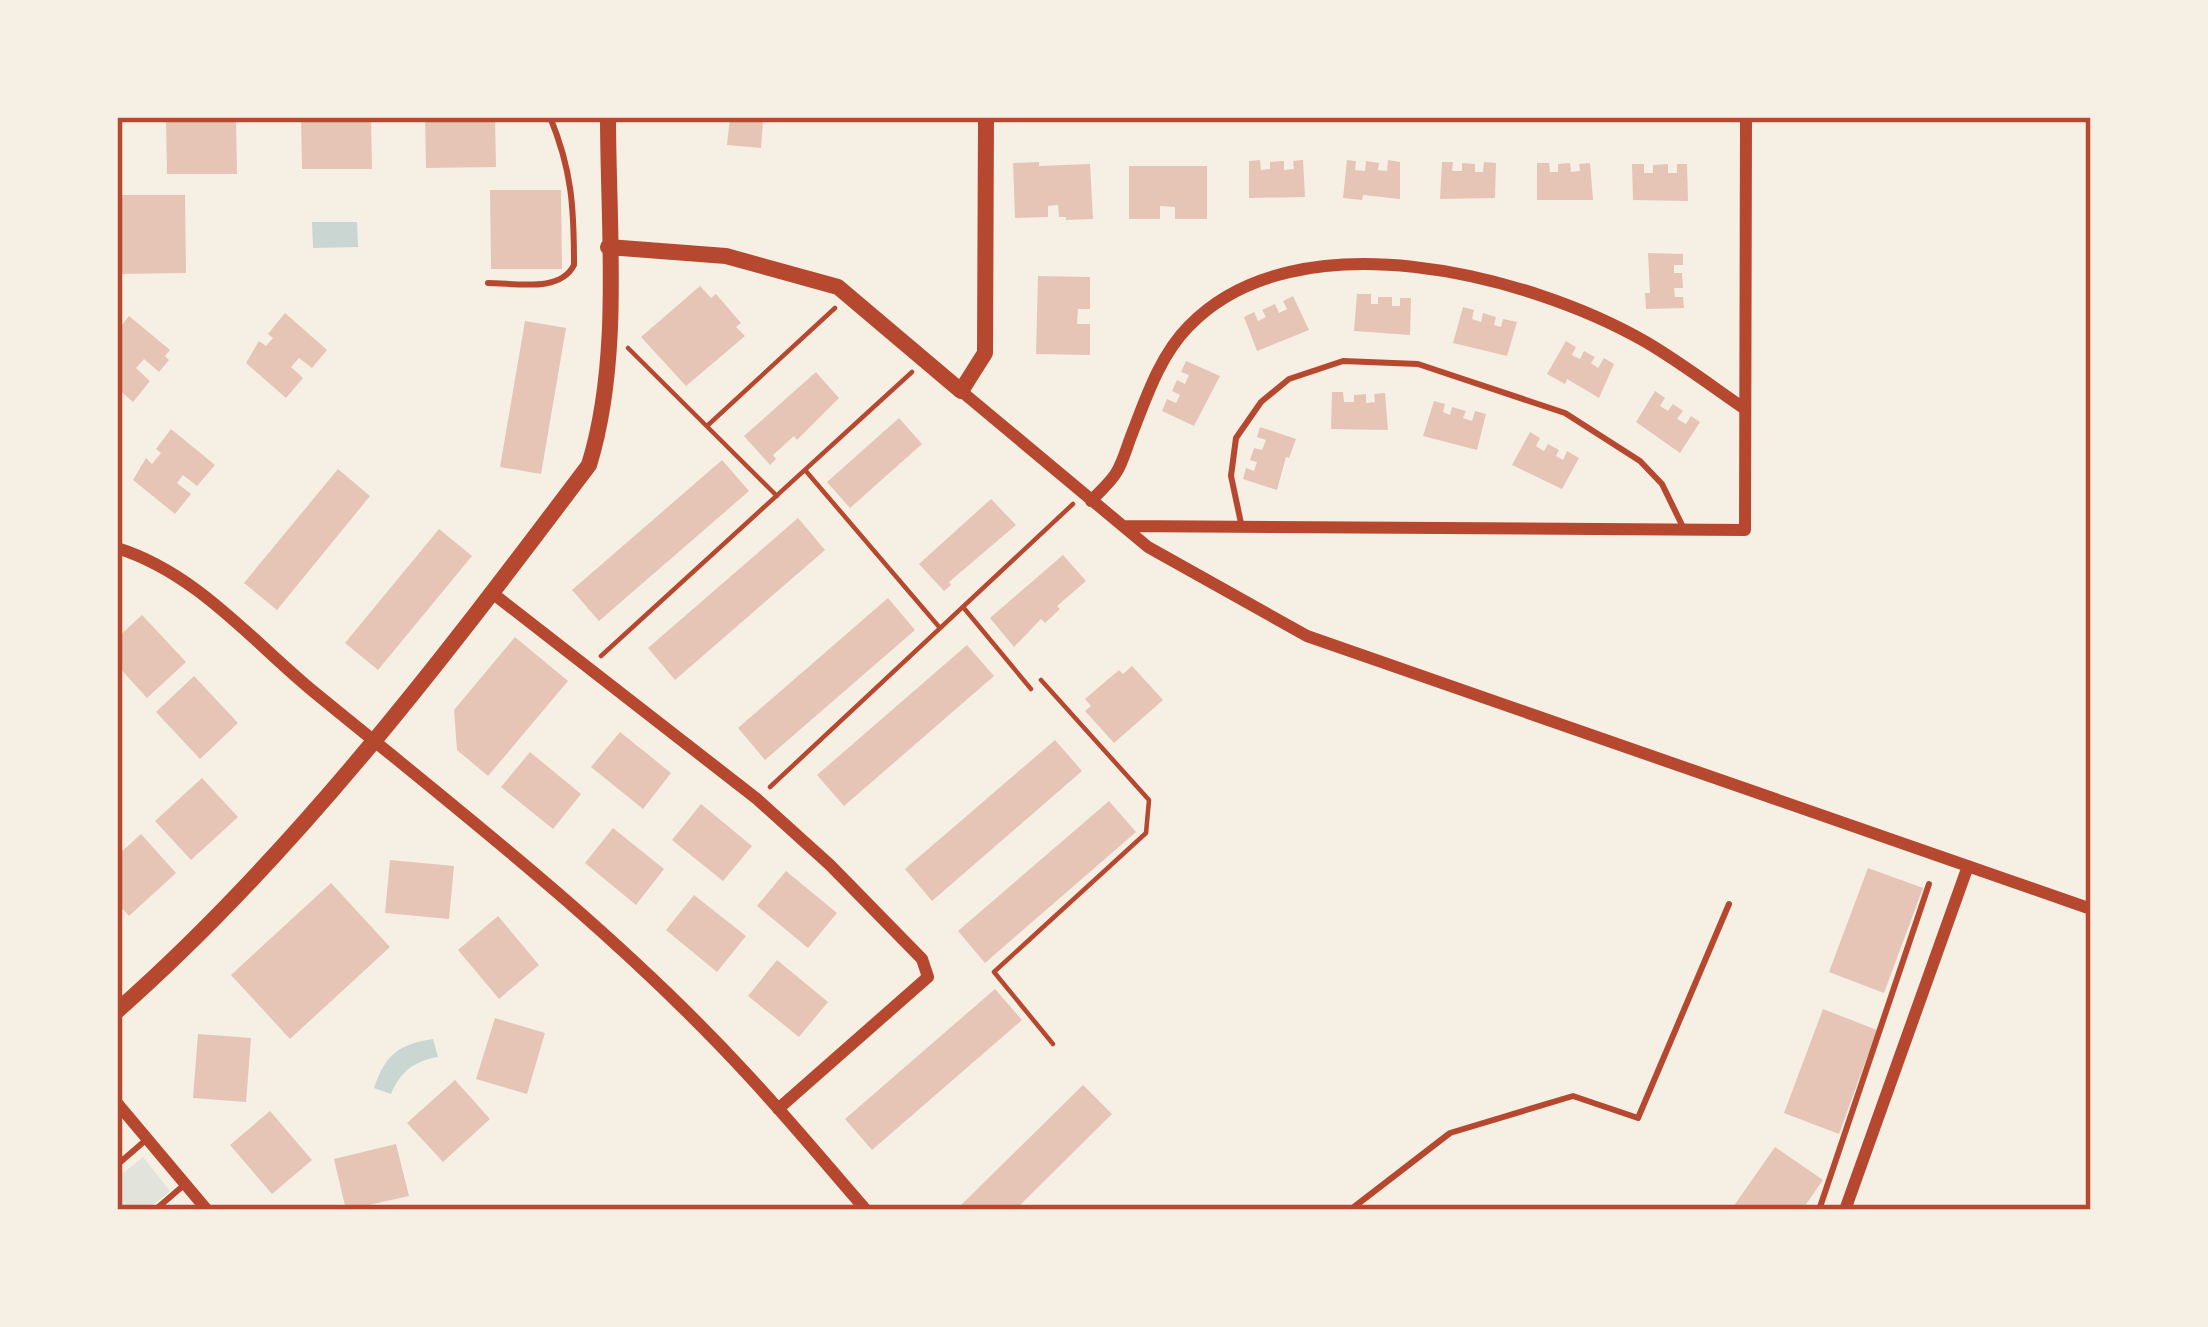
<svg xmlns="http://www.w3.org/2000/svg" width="2208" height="1327" viewBox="0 0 2208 1327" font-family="'PT Sans',sans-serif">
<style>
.green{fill:#e2e4dc}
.water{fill:#c9d6d2}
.building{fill:#e6c5b7}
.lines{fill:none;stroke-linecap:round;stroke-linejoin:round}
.path{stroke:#b5482f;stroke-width:4.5}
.service{stroke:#b5482f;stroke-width:6}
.minor{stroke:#b5482f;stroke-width:12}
.tertiary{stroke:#b5482f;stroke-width:16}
.neatline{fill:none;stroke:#b5482f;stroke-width:4.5}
</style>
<rect width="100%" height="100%" fill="#f6efe4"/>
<path class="green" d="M143,1157L170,1191L147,1210H117V1178Z"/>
<path class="water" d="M312,222H357L358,247L313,248Z
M433,1039L438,1057C414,1061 400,1072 391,1094L374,1088C385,1055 399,1044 433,1039Z"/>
<path class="building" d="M166,117H236L237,174H167Z
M301,117H371L372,169H302Z
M425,117H495L496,167L426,168Z
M730,117H768V121H763L761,148L727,145Z
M1260,160L1261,170L1270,169V162L1284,161V170L1294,169L1293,161L1303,160L1305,197L1249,198V161Z
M1347,160L1356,161L1355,170L1365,171L1366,161L1379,163L1378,170L1387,171L1388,160L1400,162V199L1363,195L1362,200L1343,198Z
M1039,162V166L1090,164L1093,219L1066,220V217H1059L1058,205L1048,206V217L1015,218L1013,163Z
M1442,162H1453L1452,171H1462V163L1475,164V172H1483L1484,162L1496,163L1495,198L1440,199Z
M1537,163H1549L1550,172H1558V164L1570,163L1571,172L1580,171L1579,164L1590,163L1593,200H1537Z
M1632,164H1644V173H1653V165L1668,164V173H1677V164H1687L1688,201L1633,200Z
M1129,166H1207V219H1175V207L1160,206V219H1129Z
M490,190H561L562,269H491Z
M117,195H185L186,273L117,274Z
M1648,253L1683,254V265H1674V273H1682L1683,288H1674L1675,297H1683L1684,308L1646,309L1645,293H1650Z
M1038,276L1090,277V309H1078L1077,324H1090V355L1036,354Z
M700,286L711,298L716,294L741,323L736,327L745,336L686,386L641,337Z
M1357,294H1371V304H1378V297H1392V306H1400V298H1411L1410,335L1354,331Z
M1293,296L1309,330L1257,351L1244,317L1254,312L1258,321L1266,317L1262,310L1275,304L1279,313L1287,309L1283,301Z
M1463,307L1474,310L1472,319L1481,322L1483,313L1496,317L1494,325L1501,327L1503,319L1517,322L1507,356L1453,343Z
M285,313L327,350L312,368L299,358L291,367L303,378L286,398L246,363L259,341L266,346L273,338L268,334Z
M129,316L170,350L165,356L169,360L159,372L144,359L136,368L150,381L133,402L117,388V331Z
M525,321L566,328L541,474L500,467Z
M1566,341L1576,347L1572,355L1580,359L1584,351L1595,357L1591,363L1598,368L1604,358L1614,364L1599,398L1567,379L1565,384L1547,374Z
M1186,361L1220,376L1194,426L1162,411L1167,399L1176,403L1180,395L1172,391L1177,380L1185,384L1189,375L1181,372Z
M816,372L839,398L797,440L794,436L773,455L776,459L770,465L744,436Z
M1655,391L1665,398L1660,406L1668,411L1673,404L1683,411L1677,419L1686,424L1691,416L1700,422L1680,453L1636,422Z
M1332,392H1343L1344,402H1354V395L1366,394V403L1375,402L1374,394L1385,393L1388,430L1331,429Z
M1434,401L1445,404L1443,412L1450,415L1452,407L1466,411L1463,418L1472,421L1475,411L1486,414L1477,450L1423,436Z
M899,418L922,444L850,508L827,482Z
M1260,427L1296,439L1289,458L1286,457L1277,490L1243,479L1246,468L1254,471L1257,462L1250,460L1254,448L1262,450L1266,440L1257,437Z
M171,429L215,465L197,486L183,475L177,483L191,494L175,514L133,480L146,458L152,464L161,453L156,449Z
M1530,432L1540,438L1536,446L1544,451L1548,444L1559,450L1556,456L1563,460L1567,451L1579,458L1562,489L1512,465Z
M722,460L749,491L599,621L572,590Z
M338,469L370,496L277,610L244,583Z
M991,499L1016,525L949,582L951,585L944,591L919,564Z
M798,518L825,550L675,680L648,648Z
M439,529L472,556L378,670L345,643Z
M1063,555L1086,581L1057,606L1060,609L1045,623L1041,619L1014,647L990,618Z
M888,598L915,630L765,760L738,728Z
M142,615L186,662L147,698L117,665V638Z
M515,637L568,681L488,776L457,750L454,710Z
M967,645L994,676L844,806L817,775Z
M1132,666L1163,700L1114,743L1085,711L1091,706L1085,699L1119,670L1123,674Z
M194,676L238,723L200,759L156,712Z
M620,732L671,773L643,809L591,767Z
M1055,740L1082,771L932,901L905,869Z
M530,752L581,794L553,829L501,787Z
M202,778L238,817L191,860L155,821Z
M1109,801L1136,832L985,963L958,931Z
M701,804L752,846L723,881L672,840Z
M613,828L664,869L636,905L585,863Z
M141,834L176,873L129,916L117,903V856Z
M390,860L454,866L449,919L385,913Z
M1868,868L1923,888L1884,993L1829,972Z
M786,871L837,913L808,948L757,906Z
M331,883L390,947L290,1039L231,975Z
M694,895L746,936L717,972L666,930Z
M498,916L539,965L499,999L458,950Z
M777,960L828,1002L799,1037L748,996Z
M995,989L1022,1020L872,1150L845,1119Z
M1823,1009L1877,1030L1839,1134L1784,1113Z
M495,1018L545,1033L527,1094L476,1079Z
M198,1034L251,1038L246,1102L193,1098Z
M455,1080L490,1119L443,1162L407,1123Z
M1083,1085L1112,1114L1015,1210H956Z
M270,1111L312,1160L272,1194L230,1145Z
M396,1144L409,1196L346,1210L334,1159Z
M1775,1147L1823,1180L1802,1210H1731Z"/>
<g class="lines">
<path class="path" d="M628,348L777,496
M707,426L835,308
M805,470L940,628
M963,607L1031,689
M601,656L912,372
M1041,680L1149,800L1146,833L994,972L1053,1044
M770,787L1073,504"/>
<path class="service" d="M117,120L120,117
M488,283C516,283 560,293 574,265C574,208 572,170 550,117
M1241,523L1231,476L1236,438L1261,402L1289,379L1343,361L1418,364L1565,413L1640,461L1662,484L1683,527
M117,1165L147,1139
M155,1210L184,1185
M1350,1210L1450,1133L1573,1096L1638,1118L1729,904
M1819,1210L1929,884"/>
<path class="minor" d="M961,391L1148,547L1307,636L2091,909
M1091,501C1099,492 1110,483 1116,473C1122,464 1126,450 1130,439C1145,401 1159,356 1189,326C1296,215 1528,274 1646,342C1680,362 1713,387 1745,409
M1123,526L1745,530L1746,117
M117,548C197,573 252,641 314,692C462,813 616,932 746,1073C787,1117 826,1164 866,1210
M491,592L757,799L830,865L922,959L928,977L778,1109
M117,1103L207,1210
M1845,1210L1968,866"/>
<path class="tertiary" d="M608,247L726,256L838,287L961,391L985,353L986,117
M117,1011C297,852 445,656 589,465C622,359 608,228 608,117"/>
</g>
<rect width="2208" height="1327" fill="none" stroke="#f6efe4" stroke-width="240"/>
<rect x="120" y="120" width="1968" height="1087" class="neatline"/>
</svg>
